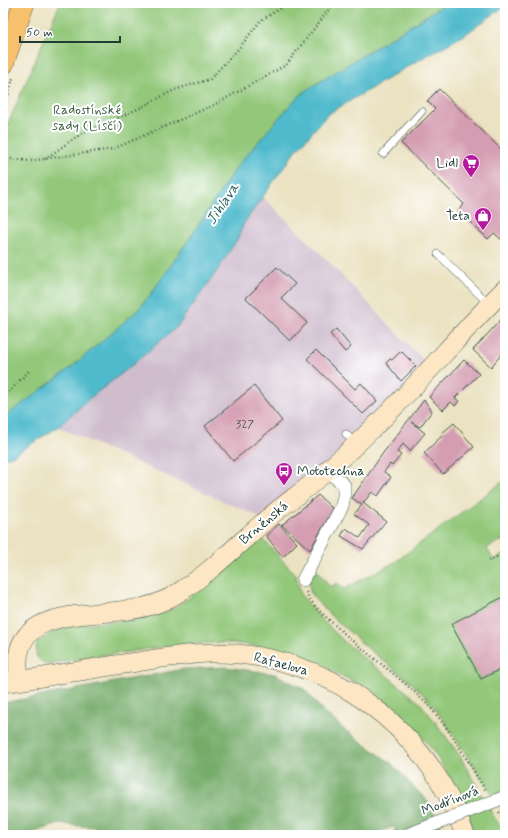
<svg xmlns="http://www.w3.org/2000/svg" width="508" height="838" viewBox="0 0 508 838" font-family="Mynerve,sans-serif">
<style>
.industrial{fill:#cfbdce}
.green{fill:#93c87a;stroke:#598257}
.forest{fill:#76ac6a;stroke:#4a744f}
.water{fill:#50bacc;stroke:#387c80}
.building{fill:#d49db1}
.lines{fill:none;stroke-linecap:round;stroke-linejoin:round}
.lane-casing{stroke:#3e5649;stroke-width:8}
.street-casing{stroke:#3e5649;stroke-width:14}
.secondary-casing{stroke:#3e5649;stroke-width:20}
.primary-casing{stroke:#3e5649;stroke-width:22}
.path{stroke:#3e5649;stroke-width:2.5;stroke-dasharray:1 3;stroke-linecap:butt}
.lane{stroke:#fff;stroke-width:7}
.street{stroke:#fff;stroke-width:13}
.secondary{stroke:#fce6c4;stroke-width:19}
.primary{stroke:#f7c06c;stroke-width:21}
.street-bridge-casing{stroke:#3e5649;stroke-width:14;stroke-linecap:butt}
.path-bridge{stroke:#3e5649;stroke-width:2.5;stroke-dasharray:1 3;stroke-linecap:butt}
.street-bridge{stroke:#fff;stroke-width:13}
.labels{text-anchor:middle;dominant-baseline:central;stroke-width:4;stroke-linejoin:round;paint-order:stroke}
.number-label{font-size:12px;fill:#4c5553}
.park-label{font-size:14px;fill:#3c6046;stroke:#fff}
.poi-label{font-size:14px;fill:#1f3d34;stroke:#fff;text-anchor:end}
.street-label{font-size:14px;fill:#1f3d34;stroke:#fff}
.water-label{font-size:15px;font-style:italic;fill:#2e6262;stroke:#fff}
</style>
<rect width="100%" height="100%" fill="#fff"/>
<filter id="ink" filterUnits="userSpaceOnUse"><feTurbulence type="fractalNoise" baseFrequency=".025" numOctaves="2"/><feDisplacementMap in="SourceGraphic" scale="8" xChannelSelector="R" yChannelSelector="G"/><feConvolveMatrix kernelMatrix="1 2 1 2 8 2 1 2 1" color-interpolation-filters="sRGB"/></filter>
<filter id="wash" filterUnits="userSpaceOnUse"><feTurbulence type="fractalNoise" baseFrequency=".012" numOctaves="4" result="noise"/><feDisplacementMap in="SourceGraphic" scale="16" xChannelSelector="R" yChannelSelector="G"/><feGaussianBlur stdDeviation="0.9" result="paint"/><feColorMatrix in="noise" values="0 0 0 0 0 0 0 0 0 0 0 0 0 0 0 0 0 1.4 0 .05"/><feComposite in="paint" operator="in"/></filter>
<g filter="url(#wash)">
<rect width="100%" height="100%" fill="#ebe2c1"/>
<path class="industrial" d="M263,197L321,254L431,368L266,520L58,427L90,398L125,371L177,327L217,271L238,238L244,223Z"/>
<path class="green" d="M60,3H447L305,91L292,103L238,165L190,238L151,294L137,311L72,367L3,418V135Z
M505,480V504L500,509L505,519V545L502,540L487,548L493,560L505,554V596L452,624L481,679L505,667V686L498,690L505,702V813L442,718L425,696L408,680L371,651L329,614L313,597L310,591L309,579L314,566L330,587L337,583L344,589L395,562Z
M260,536L296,575L301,595L321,619L349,646L396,683L420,703L433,719L460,756L494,817L505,832V835H475C462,798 444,762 418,732C377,684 291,646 228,643C197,642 165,646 135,651C105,655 75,659 45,664C35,657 35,654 37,643C44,638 51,633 58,630C92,618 129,626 163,613C182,606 197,591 212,578C228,564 244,550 260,536Z"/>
<path class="forest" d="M3,3H10L3,23Z
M225,667L275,674L304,689L324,712L345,730L391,763L428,802L446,835H397L394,827C384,830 374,834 364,835C335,838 305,832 276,835H185L59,824L26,835H3V703L184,669Z"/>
<path class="water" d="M447,3H505V6L463,36L424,57L328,114L294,153L244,223L238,238L217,271L177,327L125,371L90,398L58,427L12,456L3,458V418L72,367L137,311L151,294L190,238L238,165L292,103L305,91Z"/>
<g id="blocks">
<path class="building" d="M439,89L505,153V237L502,240L494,233L488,239L458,211L464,204L401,143L435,109L427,101Z
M277,267L295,284L281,298L307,323L290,341L246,298Z
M505,315V350L491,367L473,350Z
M336,329L351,347L345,352L330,334Z
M316,350L355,389L361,383L377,401L363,414L307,359Z
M401,351L416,366L401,381L386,363L390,359L392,360Z
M464,360L479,374L455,398L459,401L455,406L451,402L443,410L429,397Z
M254,386L282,421L233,461L205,426Z
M424,400L432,411L420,427L411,422L425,433L410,451L403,444L397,452L401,455L392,466L390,464L384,472L391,477L378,496L372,492L363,503L386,521L363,549L341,536L346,528L360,538L369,525L354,514L362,505L352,498L383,453Z
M454,423L474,447L443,474L424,453L443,435L442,433Z
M318,495L333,509L310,550L282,525Z
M279,524L297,543L283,557L266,536Z
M505,596V667L481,679L451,624Z"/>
</g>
</g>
<g filter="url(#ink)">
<use href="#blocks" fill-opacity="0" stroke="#3e5649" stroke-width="1"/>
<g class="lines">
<defs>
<path id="lane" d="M383,154L422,111
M438,254L489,304
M346,434L356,444"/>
<path id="street" d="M303,580L342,506L344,496V485L327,470"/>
<path id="secondary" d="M20,681C4,608 82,617 128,610C147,608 165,602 181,591C212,571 238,544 266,520C280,507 296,497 310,485C333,466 355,446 376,425C421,382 460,333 505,289
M3,683C48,677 93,668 137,662C161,658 185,654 210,653C326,651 428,726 465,835"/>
<path id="primary" d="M3,64L24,3"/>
</defs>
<use href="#lane" class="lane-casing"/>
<use href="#street" class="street-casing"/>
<use href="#secondary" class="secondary-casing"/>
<use href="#primary" class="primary-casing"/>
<path class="path" d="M3,114L13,78
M3,158L30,161L113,149L214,105L286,65L334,3
M45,159L79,135L140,108L174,90L210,79L240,47L261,20L281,8L282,3
M3,398L29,371
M505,507L502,509L505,515
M489,561L505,552
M306,592C312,606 325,616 336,626C365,653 398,675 426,703C451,729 467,761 486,791
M499,812L505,821"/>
<use href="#lane" class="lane"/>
<use href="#street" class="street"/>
<use href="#secondary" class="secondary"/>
<use href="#primary" class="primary"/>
<defs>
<path id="street-bridge" d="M407,835L505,797"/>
</defs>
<use href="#street-bridge" class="street-bridge-casing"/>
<path class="path-bridge" d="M380,835L396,829"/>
<use href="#street-bridge" class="street-bridge"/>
</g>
</g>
<defs>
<symbol id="supermarket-pin" viewBox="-11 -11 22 30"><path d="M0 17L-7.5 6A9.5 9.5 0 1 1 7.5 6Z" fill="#b5179e" stroke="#fff"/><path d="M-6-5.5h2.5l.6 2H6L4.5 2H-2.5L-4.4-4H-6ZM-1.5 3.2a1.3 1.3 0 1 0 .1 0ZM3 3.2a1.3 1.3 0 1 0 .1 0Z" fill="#fff"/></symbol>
<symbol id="shop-pin" viewBox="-11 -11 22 30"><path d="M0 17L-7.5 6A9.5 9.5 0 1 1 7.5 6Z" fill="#b5179e" stroke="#fff"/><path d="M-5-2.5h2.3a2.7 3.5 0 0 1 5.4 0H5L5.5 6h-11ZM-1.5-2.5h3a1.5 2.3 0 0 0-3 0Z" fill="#fff"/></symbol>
<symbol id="bus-pin" viewBox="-11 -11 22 30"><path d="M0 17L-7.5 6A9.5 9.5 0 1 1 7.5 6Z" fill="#b5179e" stroke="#fff"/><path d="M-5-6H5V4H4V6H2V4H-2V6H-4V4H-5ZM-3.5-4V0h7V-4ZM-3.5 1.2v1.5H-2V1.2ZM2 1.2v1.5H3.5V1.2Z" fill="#fff"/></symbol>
</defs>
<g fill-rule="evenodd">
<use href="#supermarket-pin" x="461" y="153" width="20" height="27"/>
<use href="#shop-pin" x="473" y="206" width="20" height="27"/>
<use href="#bus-pin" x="274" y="461" width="20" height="27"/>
</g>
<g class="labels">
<g class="number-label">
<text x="245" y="425">327</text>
</g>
<g class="park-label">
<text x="87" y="110">Radostínské<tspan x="87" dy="16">sady (Lísčí)</tspan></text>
</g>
<g class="poi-label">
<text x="458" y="163">Lidl</text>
<text x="470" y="216">Teta</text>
<text x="297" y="471" text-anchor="start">Mototechna</text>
</g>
<g class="street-label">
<text transform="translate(264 523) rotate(-40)">Brněnská</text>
<text transform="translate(281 664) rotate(15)">Rafaelova</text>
<text transform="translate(450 801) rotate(-21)">Modřínová</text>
</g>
<g class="water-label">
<text transform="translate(223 204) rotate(-56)">Jihlava</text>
</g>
</g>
<rect width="508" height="838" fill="none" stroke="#fff" stroke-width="16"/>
<path d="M20 36v6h100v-6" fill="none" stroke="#1f3d34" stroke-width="2"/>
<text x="26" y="36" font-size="12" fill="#1f3d34" stroke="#ffffff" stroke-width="3" paint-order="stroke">50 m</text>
</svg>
